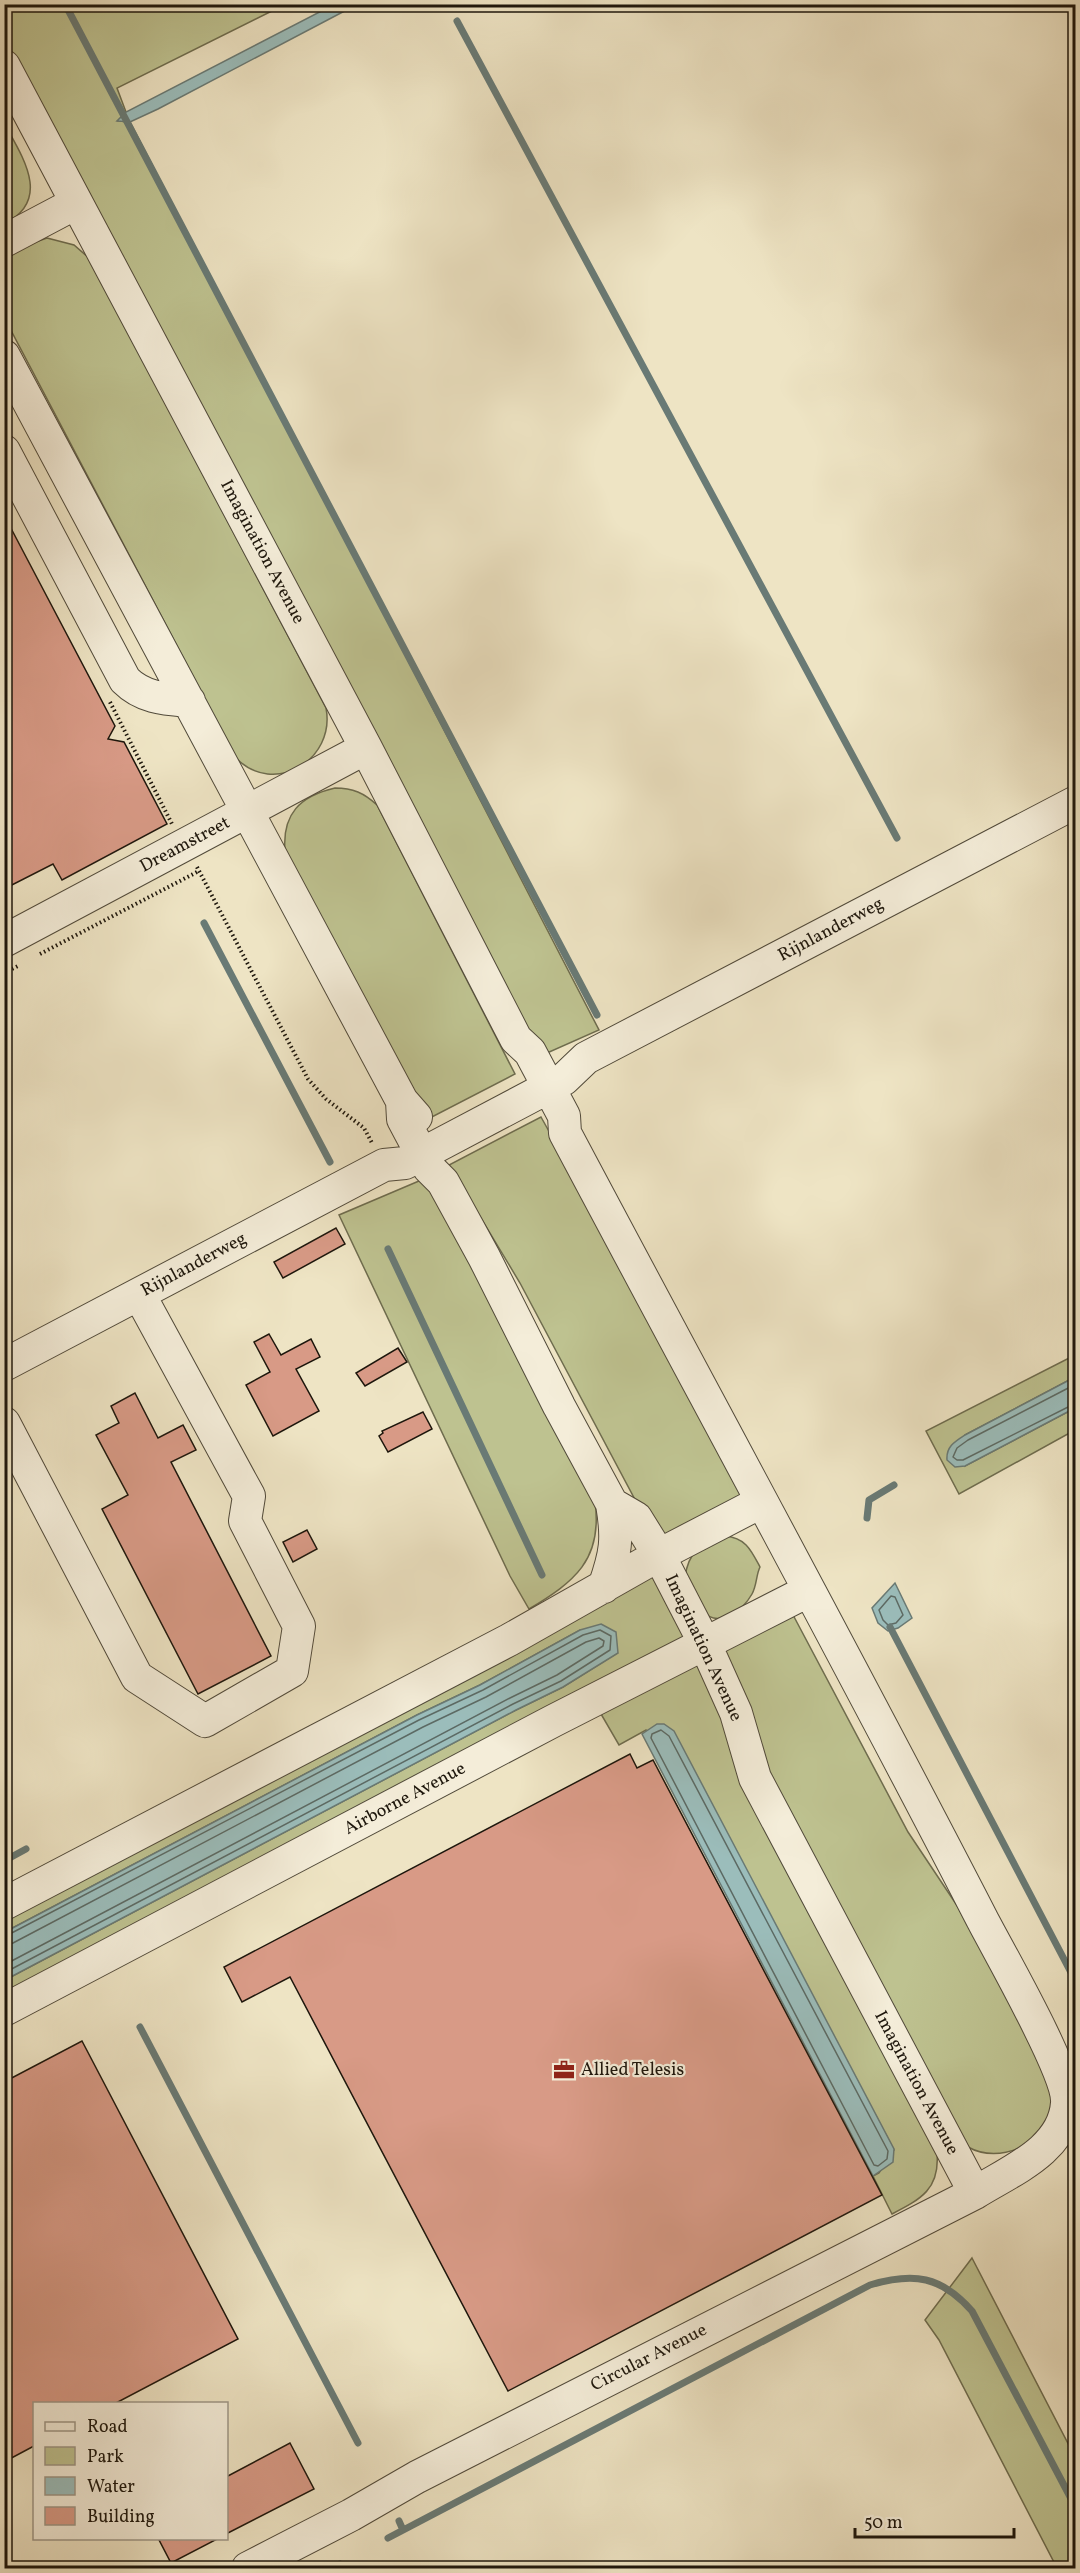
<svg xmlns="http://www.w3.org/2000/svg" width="1080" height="2573" viewBox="0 0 1080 2573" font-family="Vollkorn,serif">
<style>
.green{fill:#bec290;stroke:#6e6c4e;stroke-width:1.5}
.water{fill:#9bbdbb;stroke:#697a75;stroke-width:1.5}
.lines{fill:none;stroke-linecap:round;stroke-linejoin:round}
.shore{stroke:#5c6a64;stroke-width:1.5}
.stream{stroke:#697a75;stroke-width:7}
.building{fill:#d89a86;stroke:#1d160c;stroke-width:1.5}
.minor-casing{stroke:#514a3a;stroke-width:34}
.path{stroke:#1d160c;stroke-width:4;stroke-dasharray:1.5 3;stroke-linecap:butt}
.minor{stroke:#f4edd9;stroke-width:32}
.labels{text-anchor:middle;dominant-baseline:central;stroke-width:4.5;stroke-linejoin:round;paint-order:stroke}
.street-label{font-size:18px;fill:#1d160c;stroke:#f4edd9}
.poi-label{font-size:18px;fill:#1d160c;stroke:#f4edd9;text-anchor:start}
</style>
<rect width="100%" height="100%" fill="#eee4c4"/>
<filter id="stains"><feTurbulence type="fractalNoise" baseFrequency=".00333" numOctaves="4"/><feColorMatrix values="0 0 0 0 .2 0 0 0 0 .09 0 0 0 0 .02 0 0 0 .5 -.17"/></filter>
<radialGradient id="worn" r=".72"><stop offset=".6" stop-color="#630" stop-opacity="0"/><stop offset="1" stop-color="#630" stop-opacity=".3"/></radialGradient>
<path class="green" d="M4,5H284L117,88L126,112L118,121L130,122L599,1030L538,1057L5,42Z
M4,123C22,156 53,200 4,224Z
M47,238L74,245L89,258L326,708C336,760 274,797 236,758L5,319L4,262C16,250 31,243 47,238Z
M335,788C353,788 364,793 377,805L515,1074L428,1119L285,851C282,814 300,796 335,788Z
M541,1117L615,1250L742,1493L741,1497L657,1541L520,1283L449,1165Z
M426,1178L595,1502C603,1560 574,1582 529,1609L510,1576L339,1215Z
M1075,1355V1377L965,1435V1466L1075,1408V1430L959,1494L926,1431Z
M725,1536C746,1538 751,1550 760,1567C756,1575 757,1585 752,1594C743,1610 719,1629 702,1611C695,1603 690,1588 685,1577C689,1549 701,1546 725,1536Z
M651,1573L691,1637L5,2002V1980L516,1710L563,1687L617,1653L580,1630L480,1685L417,1715L5,1932V1911Z
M792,1613L908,1832L958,1907L1051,2080C1052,2088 1056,2100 1054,2108C1045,2144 1000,2165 968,2147L762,1766L715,1654Z
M704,1659L937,2153C940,2189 921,2199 892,2214L873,2176L879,2173L894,2150L773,1923L646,1730L619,1745L601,1714Z
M972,2258L1075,2457V2568H1057L939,2340L925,2320Z"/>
<path class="water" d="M333,5H356L158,109L130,122L117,121L126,112Z
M1075,1377V1408L965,1466L955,1467L947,1460C946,1447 954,1442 965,1435Z
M895,1583L912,1618L898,1628L888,1631L878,1623L872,1608Z
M601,1624L616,1632L618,1653L563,1687L516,1710L5,1980V1932L417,1715L480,1685L580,1630Z
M657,1724H664L674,1731L894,2149L893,2162L873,2176L642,1734Z"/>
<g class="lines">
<path class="shore" d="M1076,1384L968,1440L957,1448L953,1457L957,1460H963L1076,1403
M891,1596L895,1597L903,1615L896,1623L888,1625L883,1620L879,1610Z
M661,1730L669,1736L888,2151L887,2159L878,2166L874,2165L651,1738L652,1734Z
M4,1937L419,1720L483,1690L583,1635L600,1630L611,1636L610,1650L561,1681L513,1704L4,1973
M4,1945L13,1943L423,1727L486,1697L586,1642L599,1638L604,1641L603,1646L557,1675L510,1698L4,1965"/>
<path class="stream" d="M65,4L597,1015
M457,21L897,838
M204,923L330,1162
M388,1249L542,1575
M867,1518L869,1500L894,1485
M890,1627L1076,1982
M4,1861L26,1849
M140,2027L358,2443
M399,2521L403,2530
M388,2538L870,2285C914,2272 941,2276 972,2311L1076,2508
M330,2568L340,2564"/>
</g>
<path class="building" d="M4,515L115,726L108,739L124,742L167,824L62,880L53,864L4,889Z
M336,1228L345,1244L283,1278L274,1262Z
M269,1334L281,1355L311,1339L320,1357L296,1369L319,1411L273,1436L246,1385L270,1372L254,1342Z
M398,1348L407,1362L365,1386L356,1373Z
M135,1393L158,1438L183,1425L196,1450L171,1462L271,1656L198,1694L102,1509L128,1495L96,1435L119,1423L111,1406Z
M423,1412L432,1429L388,1452L379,1436L383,1433L382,1431Z
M307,1530L317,1549L293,1562L283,1542Z
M630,1754L637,1768L653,1760L882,2195L508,2391L290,1977L242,2002L224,1967Z
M82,2041L238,2339L116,2403H34V2446L4,2462V2082Z
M290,2443L314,2489L226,2534V2477Z
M158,2538H219L171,2563Z"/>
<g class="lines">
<defs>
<path id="minor" d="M4,66L366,748L516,1039L530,1052L564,1116L565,1133C704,1395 846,1655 982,1919C999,1952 1069,2073 1067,2103C1064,2150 1010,2171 975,2193L417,2477L351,2515L248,2568
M4,241L76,203
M4,356L402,1101L416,1117
M4,451L125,680C143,698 165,699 189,701
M4,941L366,748
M402,1101L403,1119L429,1168L443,1182L484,1257L559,1406L612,1504L636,1518L659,1555L705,1644L736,1713L755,1778L975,2193
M4,1365L384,1165L405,1163L564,1079L586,1058L1076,802
M4,1423L137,1677L205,1721L292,1671L299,1626L245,1521L249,1496L139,1294
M604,1587C616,1553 618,1539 612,1504
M4,1904L509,1640L659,1555L761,1502
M4,2010L553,1721L808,1591"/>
</defs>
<use href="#minor" class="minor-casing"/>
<path class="path" d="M110,702L172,824
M197,867L308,1079L326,1099L364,1128L372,1143
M40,954L199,871
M4,973L20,965"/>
<use href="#minor" class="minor"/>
</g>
<defs>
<symbol id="office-bare" viewBox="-9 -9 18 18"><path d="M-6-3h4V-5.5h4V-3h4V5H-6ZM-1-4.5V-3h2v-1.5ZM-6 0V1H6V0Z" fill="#8f2418" stroke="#f4edd9" stroke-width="2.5" paint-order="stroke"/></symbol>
</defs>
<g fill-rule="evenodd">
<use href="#office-bare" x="549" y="2055" width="30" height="30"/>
</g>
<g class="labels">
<g class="street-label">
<text transform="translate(262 552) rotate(62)">Imagination Avenue</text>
<text transform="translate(185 845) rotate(-28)">Dreamstreet</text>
<text transform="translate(831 930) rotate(-28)">Rijnlanderweg</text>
<text transform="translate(194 1265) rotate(-28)">Rijnlanderweg</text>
<text transform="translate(703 1648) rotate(65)">Imagination Avenue</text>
<text transform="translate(405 1799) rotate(-28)">Airborne Avenue</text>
<text transform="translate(916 2083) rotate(62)">Imagination Avenue</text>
<text transform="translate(649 2358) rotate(-27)">Circular Avenue</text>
</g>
<g class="poi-label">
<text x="581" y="2070">Allied Telesis</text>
</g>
</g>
<rect width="1080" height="2573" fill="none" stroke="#eee4c4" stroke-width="24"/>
<rect x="6" y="6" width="1068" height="2561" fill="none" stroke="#1d160c" stroke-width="3"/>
<rect x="12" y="12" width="1056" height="2549" fill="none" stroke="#1d160c" stroke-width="1.5"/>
<rect x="33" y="2402" width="195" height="138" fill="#f4edd9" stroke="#9e9787" stroke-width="1.5"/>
<rect x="45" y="2422" width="30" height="9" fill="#f4edd9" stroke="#9e9787" stroke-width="1.5"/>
<text x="87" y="2432" font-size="18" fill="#1d160c">Road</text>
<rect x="45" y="2447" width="30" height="18" fill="#bec290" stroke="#9e9787" stroke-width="1.5"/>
<text x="87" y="2462" font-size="18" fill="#1d160c">Park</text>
<rect x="45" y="2477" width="30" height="18" fill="#9bbdbb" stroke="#9e9787" stroke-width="1.5"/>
<text x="87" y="2492" font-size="18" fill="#1d160c">Water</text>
<rect x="45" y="2507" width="30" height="18" fill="#d89a86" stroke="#9e9787" stroke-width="1.5"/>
<text x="87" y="2522" font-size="18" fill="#1d160c">Building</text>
<path d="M855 2528v9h159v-9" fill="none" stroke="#1d160c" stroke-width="3"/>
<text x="864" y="2528" font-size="18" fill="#1d160c" stroke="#f4edd9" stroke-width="4.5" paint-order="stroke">50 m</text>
<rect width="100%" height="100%" filter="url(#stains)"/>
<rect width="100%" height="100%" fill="url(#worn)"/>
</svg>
